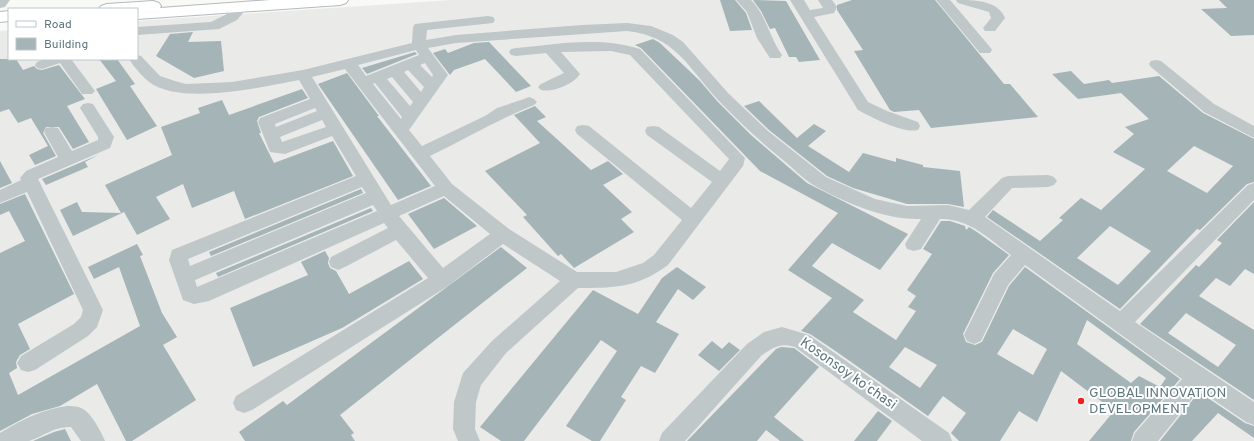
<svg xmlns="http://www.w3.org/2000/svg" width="1254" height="441" viewBox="0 0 1254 441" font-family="Overpass,sans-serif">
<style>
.built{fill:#eaeae9}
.building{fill:#a5b4b7;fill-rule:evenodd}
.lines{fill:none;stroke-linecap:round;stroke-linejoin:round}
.major-casing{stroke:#b3bbbe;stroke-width:2}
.minor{fill:#bfc7c9;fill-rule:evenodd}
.major{fill:#fff;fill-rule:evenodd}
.poi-dot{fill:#f2201d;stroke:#fff;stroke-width:1.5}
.labels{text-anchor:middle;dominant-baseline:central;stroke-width:4;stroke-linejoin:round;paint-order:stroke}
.near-street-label{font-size:14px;fill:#5d777e;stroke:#fff}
.near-poi-label{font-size:14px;fill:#5d777e;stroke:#fff;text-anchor:start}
</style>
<rect width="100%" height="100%" fill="#f9f9f6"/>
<path class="built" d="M450,0H1254V441H0V31L9,30V59H137V21Z"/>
<path class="building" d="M720,0H735L746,13L752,30L730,31Z
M753,0L786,1L820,60L799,62L796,57H789L775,28L770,29L761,11Z
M852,0H935L1004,84H1010L1038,117L931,128L919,110L894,112L890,110L854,51L863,50L837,10V5Z
M1219,0H1254V35L1231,36L1201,9L1227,8Z
M193,32L188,42L221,41L224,71L194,78L156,56L170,34Z
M653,39L660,43L700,81L717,101L751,135L807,183L908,234L880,270L832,243L812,266L864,300L853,312L896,340L916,311L908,307L916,296L907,290L932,254L923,249L941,221H950L965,226L966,230L969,227L977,232L1009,255L993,273L963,334L966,342L975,345L982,342L1009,286L1025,267L1180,379L1134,432L1131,441H1089L1114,411L1061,371L1037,422L1019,411L1000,441H959L951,433L966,413L943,396L928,416L834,350L810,334L801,331L832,298L788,270L838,213L760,171L641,48L635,45ZM1087,320L1166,378L1160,387L1139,376L1131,383L1077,344ZM1013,329L1047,349L1033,375L997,354ZM905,347L937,365L920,388L889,367Z
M489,42L531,86L516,92L485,59L454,70L450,75L433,53L445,49L448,53L474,43Z
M415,52L417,54L367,74L362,68Z
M0,59H16L23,70L34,66L37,69L42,70L59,65L85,99L67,106L89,142L73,149L59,127H46L43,133L56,156L35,165L29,155L48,146L31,118L18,123L9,109L0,112Z
M99,59H117L135,84L130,86L157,126L127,140L96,89L116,81Z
M1071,71L1084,84L1109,80L1112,83L1159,76L1203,113L1254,139V182L1247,184L1200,230L1197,229L1120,309L987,217L993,210L1040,241L1063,220L1059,218L1081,198L1101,210L1145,169L1113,152L1134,134L1125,127L1149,119L1121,93L1078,99L1052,74ZM1194,146L1233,166L1207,193L1167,171ZM1110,226L1151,251L1118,285L1077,258Z
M347,73L379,116H377L431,186L398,200L318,84Z
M302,89L308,98L259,117L257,121L261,133H259L274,163L333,141L353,176L245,219L234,191L192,208L183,184L156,197L170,219L137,235L124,212L73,236L60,210L77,202L82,212L121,213L105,185L172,155L161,127L200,113L198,108L222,100L229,115Z
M759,101L797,138L814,124L826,131L808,146L849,172L863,153L896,162V158L923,165V167L960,171L964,207L948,204H907L853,188L827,176L769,130L744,106Z
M535,106L546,117L537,121L591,170L608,161L623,174L603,185L632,212L621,219L634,232L574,268L561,254L558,256L523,217L527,215L485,171L540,143L514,115Z
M98,155L85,162L88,167L46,185L42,179Z
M0,161L12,183L0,188Z
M361,189L363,193L211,256L209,252Z
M25,194L74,294L18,324L30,349L20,355L16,362L17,368L9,373L18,395L140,326L119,267L94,279L88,267L137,244L143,255L140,256L162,313L177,337L163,345L196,400L132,441H126L97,384L60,406L32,414L0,431V253L25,241L9,211L0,215V204Z
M444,198L477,226L434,249L408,214Z
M1254,202V274L1245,269L1230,286L1216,278L1199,296L1254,330V400L1140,324L1196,265L1199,267L1222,243L1217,240ZM1186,313L1236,345L1218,367L1168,333Z
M371,208L373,211L218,277L216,273Z
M501,247L527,268L340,415L354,433L351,435L355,441H245L239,432L283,401L287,405Z
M325,251L329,258L328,263L330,268L336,271L349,294L409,261L423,279L342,328L253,367L230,308L308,275L301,262Z
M677,267L706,287L693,300L678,289L656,322L679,334L655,373L641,366L621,397L626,400L600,441H592L566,426L617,351L601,340L524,441H501L480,427L593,290L638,314L662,278Z
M712,341L722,349L729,342L740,350L719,371L698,355Z
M781,347L794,348L819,367L774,417L804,441H780L766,430L757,441H687L776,349Z
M1199,392L1245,423L1254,426V438L1218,413L1192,441H1160Z
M878,411L892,421L877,441H854Z
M65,429L71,441H33L54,432Z"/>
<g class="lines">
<defs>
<path id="major" d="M270,0H348L346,3L340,5L137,19V9H99L101,6L107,4L153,1L159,3L161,6L160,8Z
M9,11V21L0,22V12Z"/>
</defs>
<use href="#major" class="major-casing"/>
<path class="minor" d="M0,0H10L5,7L0,8Z
M736,0H751C765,13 770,38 782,55L780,58H770L757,38L747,12Z
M790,0H804L810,10L823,8L818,0H832L837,7L834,13L814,17L868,102L887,111L918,122L920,126L918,130C903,134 871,117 858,110Z
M936,0H950L990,47L992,50L990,53H980Z
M956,0C974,0 998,0 1005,18L995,31H985L983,28L991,18L989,12L958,3Z
M241,3L246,4L248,7L237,20L219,29L137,35V27L211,22L227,14L236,4Z
M488,16L493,17L495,20L493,23L427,30L426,40L456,35L582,25L627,23L651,26L673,35L683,42L728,93L768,131L826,177L875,199L907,206L948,205L969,210L1002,178L1008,176L1048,175L1054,177L1057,181L1054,185L1048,187L1012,188L985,217L1120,311L1248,185L1254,183V200L1135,322L1254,402V425L1246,422L1199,390L1158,441H1132L1135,433L1182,379L1025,265L1008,285L981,341L974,344L967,341L964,335L994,274L1011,255C989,239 969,218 940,219L921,249L914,251L907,249L905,244L921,219C885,220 846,203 815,186C806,181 797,172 789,165C764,145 740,123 718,100C688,67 675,36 627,31L456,43L428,48L448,75L409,130L422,146L485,116L497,108L524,99L529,97L534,99L537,102L534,105C499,119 465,139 430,156L452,184L509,229L577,272H616L643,263L654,255L682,220L577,134L575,130L577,126L583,125L589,126L691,208L712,182L647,135L645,131L647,127L653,126L659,127L720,171L729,159L630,55L611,51L561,52L580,74C574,84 552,93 541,90L538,87L541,84L564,73L546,53L516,56L511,55L509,52L511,49L516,48C557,44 600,36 640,49L745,158L743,166L668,265C637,288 614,288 578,288L506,353L481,385L476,402L475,429L480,441H458L453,429L454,402L463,373L492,341L560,281L503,244L448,286L252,410L244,413L236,410L233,403L236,396L428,278L396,240L345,267L338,270L331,267L329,262L331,257L388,228L384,223L209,301L194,304L183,300L169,260L172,250L356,176L332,136L285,154L270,152L258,122L260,118L310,99L299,80C262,87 181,106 149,82C142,76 134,67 129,59H137V55L141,56L160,76L175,81L186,84L232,82L303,70L412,43L413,27L415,24ZM416,50L419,55L366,76L358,65ZM425,63L433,75L432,77L420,65ZM345,69L435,186L391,205L312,77ZM408,70L424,87L421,92L404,72ZM392,77L413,102L410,106L387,79ZM375,83L402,117L401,119L373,84ZM315,108L317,111L276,127L275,124ZM322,120L326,127L282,142L280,137ZM362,187L366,193L190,266L188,259ZM444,196L490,234L443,268L399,216ZM373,205L377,211L197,287L195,280Z
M45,59H71L95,91L92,94H82L60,63L42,69L37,68L35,65L37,62Z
M1156,60L1161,61L1214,104L1254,126V138L1204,112L1151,67L1149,64L1151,61Z
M88,103L93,104L114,137L110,148L38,179L103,310L97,327L88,336L35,370L28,372L21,370L17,363L21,356L74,324L81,317L83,310L27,192L0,203V190L21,180L20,178L26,171L58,157L44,132L46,128L52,127L58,128L72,151L98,140V137L80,108L83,104Z
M782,327L809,335L949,433L952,441H922L795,347C780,342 772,348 761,356L685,441H659L662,433L747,344L764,332Z
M67,406C73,406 78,406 83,409C91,413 102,433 105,441H81L71,427C52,427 45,436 29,441C21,441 8,441 0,441V433C21,420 43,409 67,406Z"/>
<use href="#major" class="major"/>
</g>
<circle class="poi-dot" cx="1081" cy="401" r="4"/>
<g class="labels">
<g class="near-street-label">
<text transform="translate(848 374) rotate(35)">Kosonsoy koʻchasi</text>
</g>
<g class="near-poi-label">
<text x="1089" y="393">GLOBAL INNOVATION<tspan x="1089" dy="16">DEVELOPMENT</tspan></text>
</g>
</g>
<rect x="8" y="8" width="130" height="52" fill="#ffffff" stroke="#bec9cb"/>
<rect x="16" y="21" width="20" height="6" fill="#ffffff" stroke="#bec9cb"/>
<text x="44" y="28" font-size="12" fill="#5d777e">Road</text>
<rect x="16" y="38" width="20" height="12" fill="#a5b4b7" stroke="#bec9cb"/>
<text x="44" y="48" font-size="12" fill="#5d777e">Building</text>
</svg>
